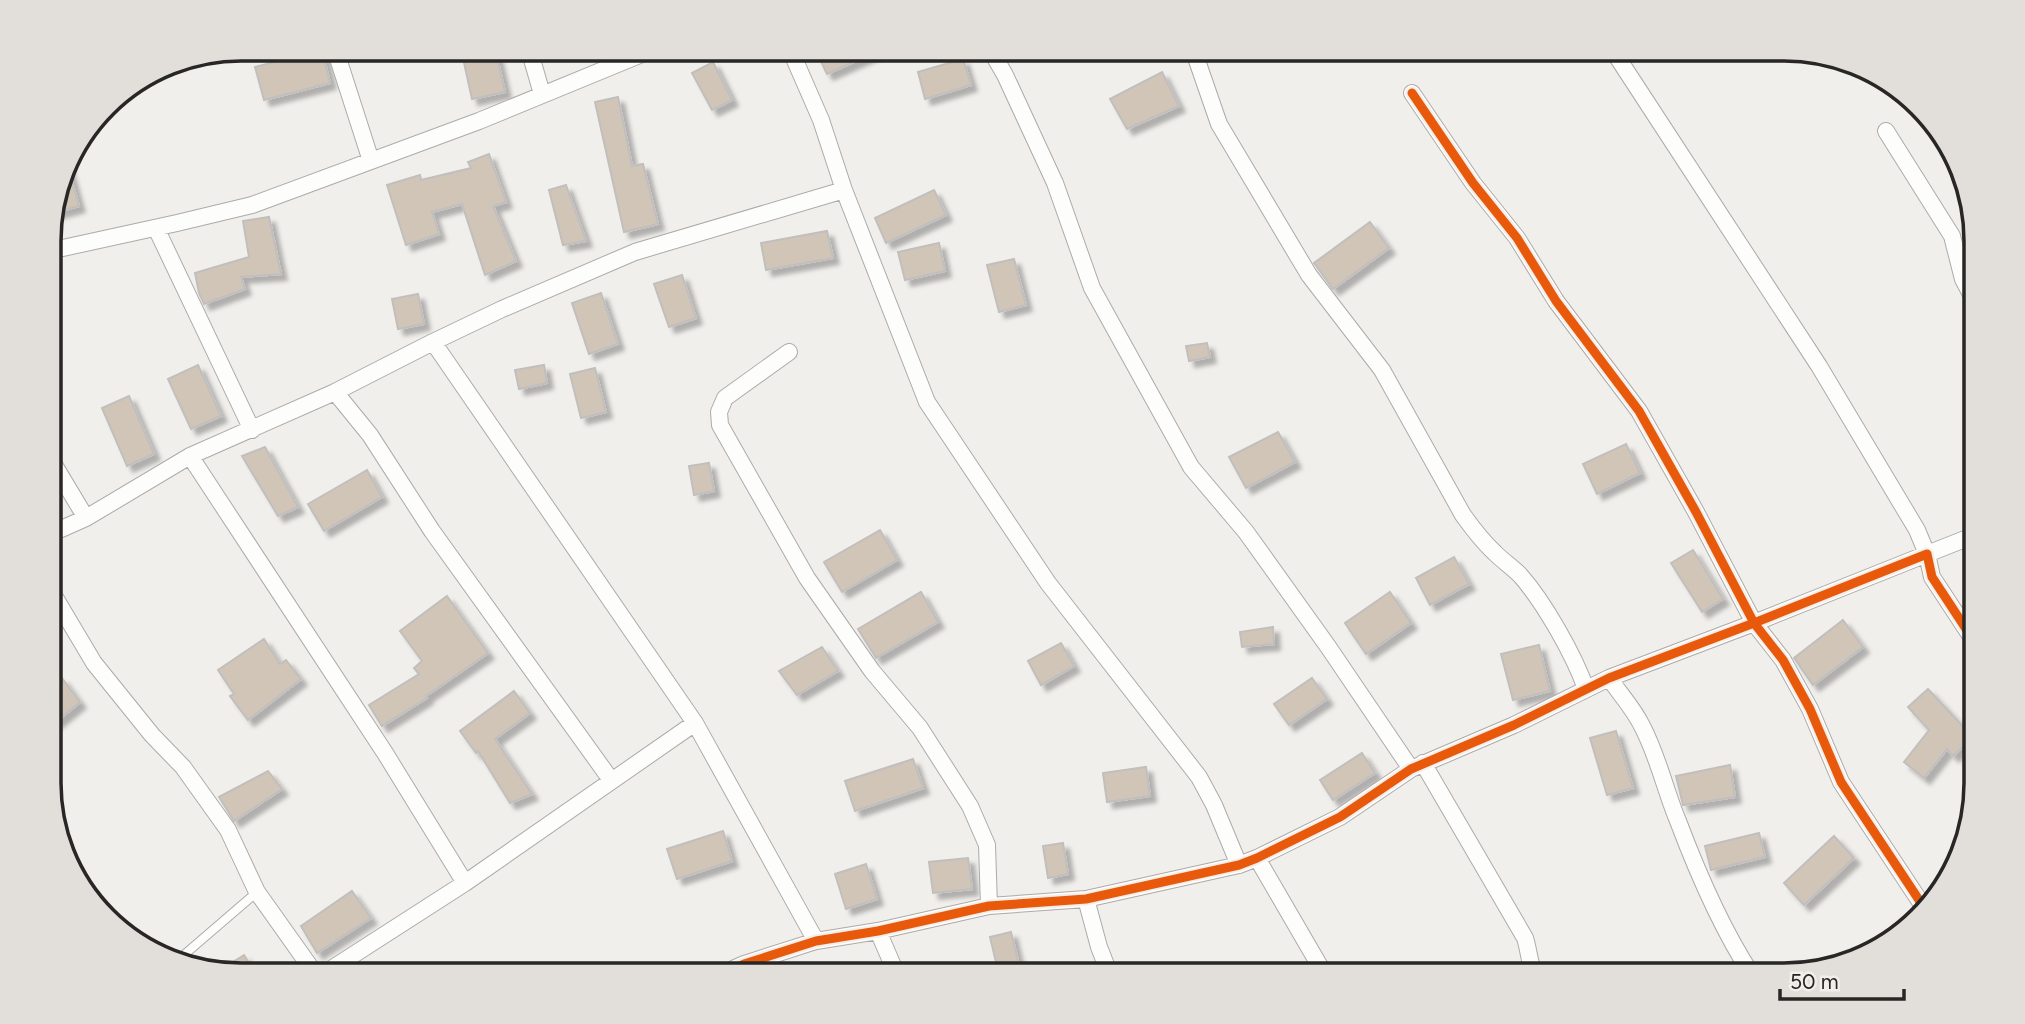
<svg xmlns="http://www.w3.org/2000/svg" width="2025" height="1024" viewBox="0 0 2025 1024" font-family="Figtree,sans-serif">
<style>
.building{fill:#d1c5b7;stroke:#c1bfbd;stroke-width:2;filter:url(#shadow)}
.lines{fill:none;stroke-linecap:round;stroke-linejoin:round}
.service-casing{stroke:#acaba9;stroke-width:10}
.minor-casing{stroke:#acaba9;stroke-width:18}
.service{stroke:#fdfdfc;stroke-width:8}
.minor{stroke:#fdfdfc;stroke-width:16}
.cycleway-casing{stroke:#f2efeb;stroke-width:13}
.cycleway{stroke:#e8590c;stroke-width:9}
.rim{fill:none;stroke:#282725;stroke-width:3.5}
</style>
<defs>
<filter id="shadow"><feDropShadow dx="6" dy="6" stdDeviation="2" flood-color="#0004"/></filter>
</defs>
<rect width="100%" height="100%" fill="#f1efec"/>
<path class="building" d="M461,49H495L505,92L472,99Z
M815,49H883L827,74Z
M322,50L330,83L264,100L255,67Z
M963,59L971,85L925,99L918,72Z
M713,62L732,100L712,110L692,73Z
M1162,72L1179,106L1127,129L1110,99Z
M618,97L632,166L643,164L658,224L624,232L595,102Z
M489,154L506,202L493,206L516,261L485,275L462,204L432,212L439,234L406,245L387,185L420,175L421,180L471,168L468,162Z
M67,164L79,206L54,213Z
M566,185L586,241L563,245L549,190Z
M934,190L946,215L886,243L875,218Z
M269,217L281,274L241,277L245,289L204,304L199,293L195,273L249,257L243,221Z
M1370,222L1389,248L1333,289L1314,263Z
M827,231L833,258L766,270L761,243Z
M939,243L945,271L905,280L898,252Z
M1014,259L1026,305L999,312L987,265Z
M682,275L696,318L669,327L654,284Z
M601,293L618,344L589,354L572,303Z
M418,294L424,324L398,329L392,299Z
M1207,343L1210,357L1189,361L1186,346Z
M198,365L221,416L191,429L168,379Z
M544,365L547,383L519,389L515,370Z
M595,368L606,412L581,418L570,374Z
M129,396L154,454L127,466L102,408Z
M1278,432L1295,462L1246,488L1229,457Z
M1626,444L1640,473L1597,494L1583,464Z
M265,447L298,507L278,516L242,456Z
M709,463L714,491L694,495L689,466Z
M367,470L382,497L324,531L308,504Z
M880,530L897,560L842,592L824,562Z
M1693,550L1723,599L1702,612L1671,563Z
M1454,557L1469,584L1430,605L1416,578Z
M921,592L938,622L876,658L858,629Z
M1390,592L1411,623L1366,654L1345,623Z
M447,596L488,653L426,696L427,698L382,726L369,705L419,674L414,668L422,661L400,631Z
M1843,620L1863,647L1813,685L1794,658Z
M1273,627L1274,644L1242,647L1240,632Z
M264,639L280,664L286,660L301,679L248,720L230,696L234,694L218,670Z
M1061,643L1074,666L1041,685L1028,661Z
M1539,645L1550,691L1513,700L1501,654Z
M822,647L838,671L797,695L779,671Z
M62,678L80,702L51,726L50,687Z
M1312,678L1327,699L1289,725L1274,704Z
M1928,689L1973,737L1953,756L1947,749L1924,778L1904,762L1929,730L1908,707Z
M514,691L530,713L495,739L532,794L510,803L478,751L476,753L460,731Z
M1616,731L1633,788L1607,795L1590,738Z
M1362,753L1375,773L1333,800L1320,780Z
M913,759L923,788L855,811L845,781Z
M1730,765L1735,797L1683,805L1676,776Z
M1146,767L1150,796L1107,802L1103,773Z
M268,771L282,789L234,821L219,797Z
M723,831L732,861L677,879L667,849Z
M1759,833L1765,857L1711,870L1705,846Z
M1834,836L1854,858L1804,905L1784,883Z
M1063,843L1068,874L1048,878L1043,846Z
M968,858L972,889L933,893L929,862Z
M866,864L877,899L846,909L835,874Z
M352,891L371,918L317,953L301,926Z
M1011,932L1021,973L999,975L990,937Z
M244,955L257,975H242L220,970Z"/>
<g class="lines">
<defs>
<path id="service" d="M178,960L257,892"/>
<path id="minor" d="M335,49L371,161
M529,49L542,94
M790,49L821,120L844,190L927,402L1048,583L1199,777L1214,805L1239,865
M990,49L1005,75L1055,183L1092,288L1191,467L1246,532L1329,648L1411,769
M1193,49L1219,124L1309,275L1382,370L1463,515C1473,529 1483,542 1495,553C1503,561 1512,567 1520,575C1544,602 1574,655 1586,689
M1612,49L1819,366L1917,530L1927,554L1975,535
M1412,93L1473,183L1517,238L1556,301L1639,411L1696,512L1754,623L1783,660L1810,709L1841,782L1923,906
M1886,131L1952,236L1963,279L1975,302
M156,228L252,430
M49,251L177,223L252,205L479,121L654,49
M433,342L695,723L816,941
M789,352L725,398L719,412L720,425L807,578L872,671L920,728L970,806L987,845L989,906
M335,392L370,435L432,531L611,780
M190,456L385,753L465,883
M50,458L86,518
M50,534L86,518L190,456L335,392L433,342L502,309L635,252L844,190
M50,589L94,663L152,735L183,767L228,830L257,892L316,975
M1609,678C1620,694 1634,709 1642,726C1658,756 1665,790 1678,821C1698,874 1721,928 1752,975
M1423,763L1525,938C1529,950 1529,963 1535,975
M1257,858L1325,975
M1086,899L1099,947L1110,975
M878,931L897,975
M322,975L465,883L695,723
M720,975L744,964L816,941L878,931L989,906L1086,899L1239,865L1257,858L1340,817L1411,769L1514,725L1609,678L1754,623L1927,554L1932,577L1976,644"/>
</defs>
<use href="#service" class="service-casing"/>
<use href="#minor" class="minor-casing"/>
<use href="#service" class="service"/>
<use href="#minor" class="minor"/>
<defs>
<path id="cycleway" d="M1412,93L1473,183L1517,238L1556,301L1639,411L1696,512L1754,623L1783,660L1810,709L1841,782L1923,906
M720,975L744,964L816,941L878,931L989,906L1086,899L1239,865L1257,858L1340,817L1411,769L1514,725L1609,678L1754,623L1927,554L1932,577L1976,644"/>
</defs>
<use href="#cycleway" class="cycleway-casing"/>
<use href="#cycleway" class="cycleway"/>
</g>
<path d="M0 0H2025V1024H0ZM241 61H1784A180 180 0 0 1 1964 241V783A180 180 0 0 1 1784 963H241A180 180 0 0 1 61 783V241A180 180 0 0 1 241 61Z" fill="#e2dfdb" fill-rule="evenodd"/>
<path class="rim" d="M241 61H1784A180 180 0 0 1 1964 241V783A180 180 0 0 1 1784 963H241A180 180 0 0 1 61 783V241A180 180 0 0 1 241 61Z"/>
<path d="M1780 989v10h124v-10" fill="none" stroke="#282725" stroke-width="3.5"/>
<text x="1790" y="989" font-size="21" fill="#282725" stroke="#f2efeb" stroke-width="5" paint-order="stroke">50 m</text>
</svg>
